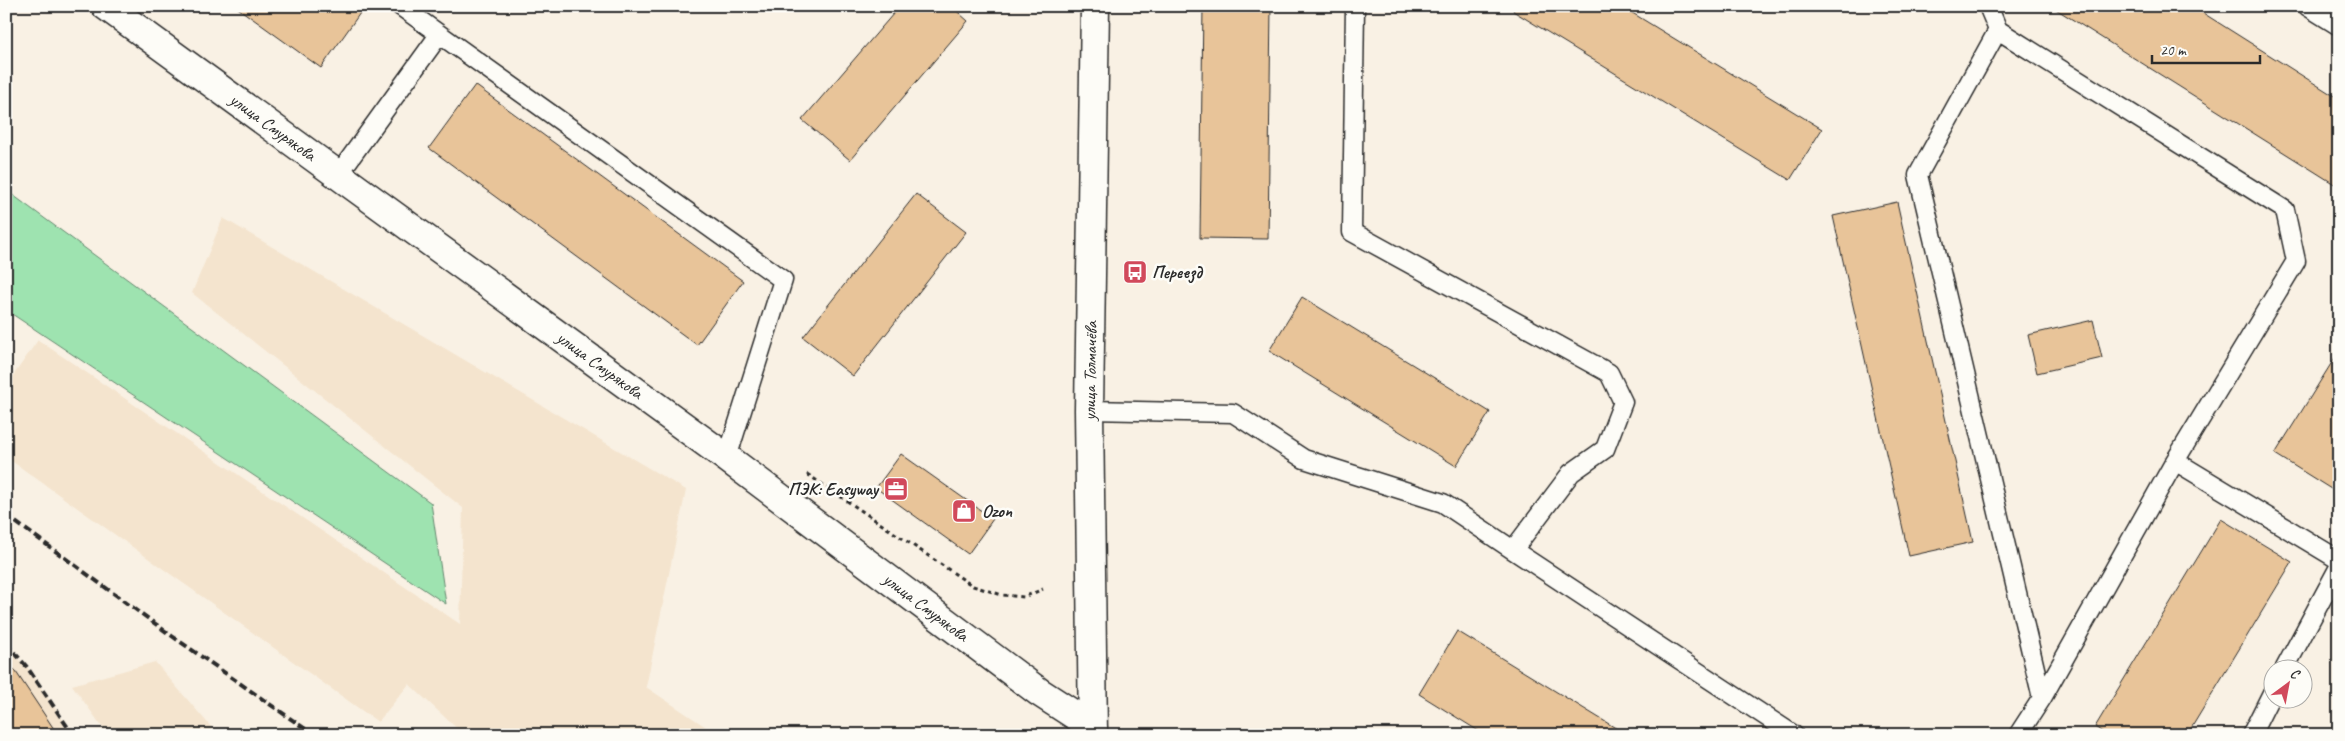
<svg xmlns="http://www.w3.org/2000/svg" width="2345" height="741" viewBox="0 0 2345 741" font-family="Caveat,sans-serif">
<style>
.built{fill:#f4e4ce}
.green{fill:#9ee3b0;stroke:#64876e}
.building{fill:#e8c499;stroke:#2b2b2b}
.lines{fill:none;stroke-linecap:round;stroke-linejoin:round}
.service-casing{stroke:#2b2b2b;stroke-width:21}
.tertiary-casing{stroke:#2b2b2b;stroke-width:31}
.path{stroke:#2b2b2b;stroke-width:3;stroke-dasharray:4 4;stroke-linecap:butt}
.service{stroke:#fdfcf7;stroke-width:18}
.tertiary{stroke:#fdfcf7;stroke-width:28}
.rail{stroke:#2b2b2b;stroke-width:4;stroke-dasharray:8 4;stroke-linecap:butt}
.labels{text-anchor:middle;dominant-baseline:central;stroke-width:5;stroke-linejoin:round;paint-order:stroke}
.street-label{font-size:18px;fill:#2b2b2b;stroke:#fdfcf7}
.poi-label{font-size:18px;font-weight:bold;fill:#2b2b2b;stroke:#fdfcf7;text-anchor:start}
</style>
<rect width="100%" height="100%" fill="#f9f1e4"/>
<filter id="ink" filterUnits="userSpaceOnUse"><feTurbulence type="fractalNoise" baseFrequency=".02" numOctaves="2"/><feDisplacementMap in="SourceGraphic" scale="10" xChannelSelector="R" yChannelSelector="G"/><feConvolveMatrix kernelMatrix="1 2 1 2 8 2 1 2 1" color-interpolation-filters="sRGB"/></filter>
<g filter="url(#ink)">
<path class="built" d="M223,218L686,490L646,687L718,735H464L409,684L378,722L6,457V386L38,340L460,624L463,508L192,293Z
M6,649L27,667L73,735H6Z
M155,662L218,735H108L72,685Z"/>
<path class="green" d="M6,190L431,503L446,604L6,310Z"/>
<path class="building" d="M235,6H365L321,68Z
M442,6H452L448,11Z
M900,6H951L968,21L850,160L802,120Z
M1203,6H1271L1268,239L1200,238Z
M1516,6H1621L1822,129L1790,180L1513,11Z
M2051,6H2192L2339,99V187Z
M475,85L743,281L697,345L429,148Z
M916,194L966,232L853,376L803,337Z
M1897,202L1973,542L1909,556L1833,216Z
M1302,297L1490,412L1456,466L1269,351Z
M2093,320L2102,358L2037,373L2028,335Z
M2339,351V494L2275,454Z
M901,454L993,519L968,554L876,488Z
M2221,519L2292,562L2187,735H2107L2095,727Z
M1457,631L1627,735H1485L1419,694Z
M14,669L58,735H6V674Z"/>
<g class="lines">
<defs>
<path id="service" d="M400,6L783,280L727,458
M1988,6L1998,30L2285,210L2296,261L2175,461L2042,698L1918,175L1998,30
M2307,6L2339,26
M338,175L439,35
M1089,410L1233,413L1304,459L1443,503L1513,550L1571,473L1605,449L1623,402L1609,373L1352,232L1355,6
M2175,461L2339,560
M1513,550L1794,735
M2285,668L2339,567
M2018,735L2042,698
M2251,735L2272,693"/>
<path id="tertiary" d="M106,6L727,458L1039,692L1093,727
M1093,735L1089,410L1095,6"/>
</defs>
<use href="#service" class="service-casing"/>
<use href="#tertiary" class="tertiary-casing"/>
<path class="path" d="M807,474L973,586L1002,595L1024,597L1043,589"/>
<use href="#service" class="service"/>
<use href="#tertiary" class="tertiary"/>
<path class="rail" d="M6,515L172,636L314,735
M6,643L27,667L73,735"/>
</g>
</g>
<defs>
<symbol id="bus-square" viewBox="-11 -11 22 22"><rect x="-9" y="-9" width="18" height="18" rx="4" fill="#d1495b" stroke="#fdfcf7"/><path d="M-5-6H5V4H4V6H2V4H-2V6H-4V4H-5ZM-3.5-4V0h7V-4ZM-3.5 1.2v1.5H-2V1.2ZM2 1.2v1.5H3.5V1.2Z" fill="#fff"/></symbol>
<symbol id="office-square" viewBox="-11 -11 22 22"><rect x="-9" y="-9" width="18" height="18" rx="4" fill="#d1495b" stroke="#fdfcf7"/><path d="M-6-3h4V-5.5h4V-3h4V5H-6ZM-1-4.5V-3h2v-1.5ZM-6 0V1H6V0Z" fill="#fff"/></symbol>
<symbol id="shop-square" viewBox="-11 -11 22 22"><rect x="-9" y="-9" width="18" height="18" rx="4" fill="#d1495b" stroke="#fdfcf7"/><path d="M-5-2.5h2.3a2.7 3.5 0 0 1 5.4 0H5L5.5 6h-11ZM-1.5-2.5h3a1.5 2.3 0 0 0-3 0Z" fill="#fff"/></symbol>
</defs>
<g fill-rule="evenodd">
<use href="#bus-square" x="1121" y="258" width="28" height="28"/>
<use href="#office-square" x="882" y="475" width="28" height="28"/>
<use href="#shop-square" x="950" y="497" width="28" height="28"/>
</g>
<g class="labels">
<g class="street-label">
<text transform="translate(273 127) rotate(36)">улица Смурякова</text>
<text transform="translate(600 365) rotate(36)">улица Смурякова</text>
<text transform="translate(1090 371) rotate(-89)">улица Толмачёва</text>
<text transform="translate(926 607) rotate(37)">улица Смурякова</text>
</g>
<g class="poi-label">
<text x="1152" y="272">Переезд</text>
<text x="878" y="489" text-anchor="end">ПЭК: Easyway</text>
<text x="982" y="511">Ozon</text>
</g>
</g>
<rect width="2345" height="741" fill="none" stroke="#fdfcf7" stroke-width="25"/>
<rect x="12" y="12" width="2320" height="716" fill="none" stroke="#2b2b2b" stroke-width="2" filter="url(#ink)"/>
<g transform="translate(2288 684) rotate(32)"><circle r="24" fill="#fdfcf7" stroke="#a9a8a5"/>
<path d="M0-4L9 19L0 12L-9 19Z" fill="#d1495b"/>
<text y="-8" font-size="14" font-weight="bold" text-anchor="middle" fill="#2b2b2b">С</text>
</g>
<path d="M2152 55v8h108v-8" fill="none" stroke="#2b2b2b" stroke-width="2.5"/>
<text x="2160" y="55" font-size="15" fill="#2b2b2b" stroke="#fdfcf7" stroke-width="4" paint-order="stroke">20 m</text>
</svg>
